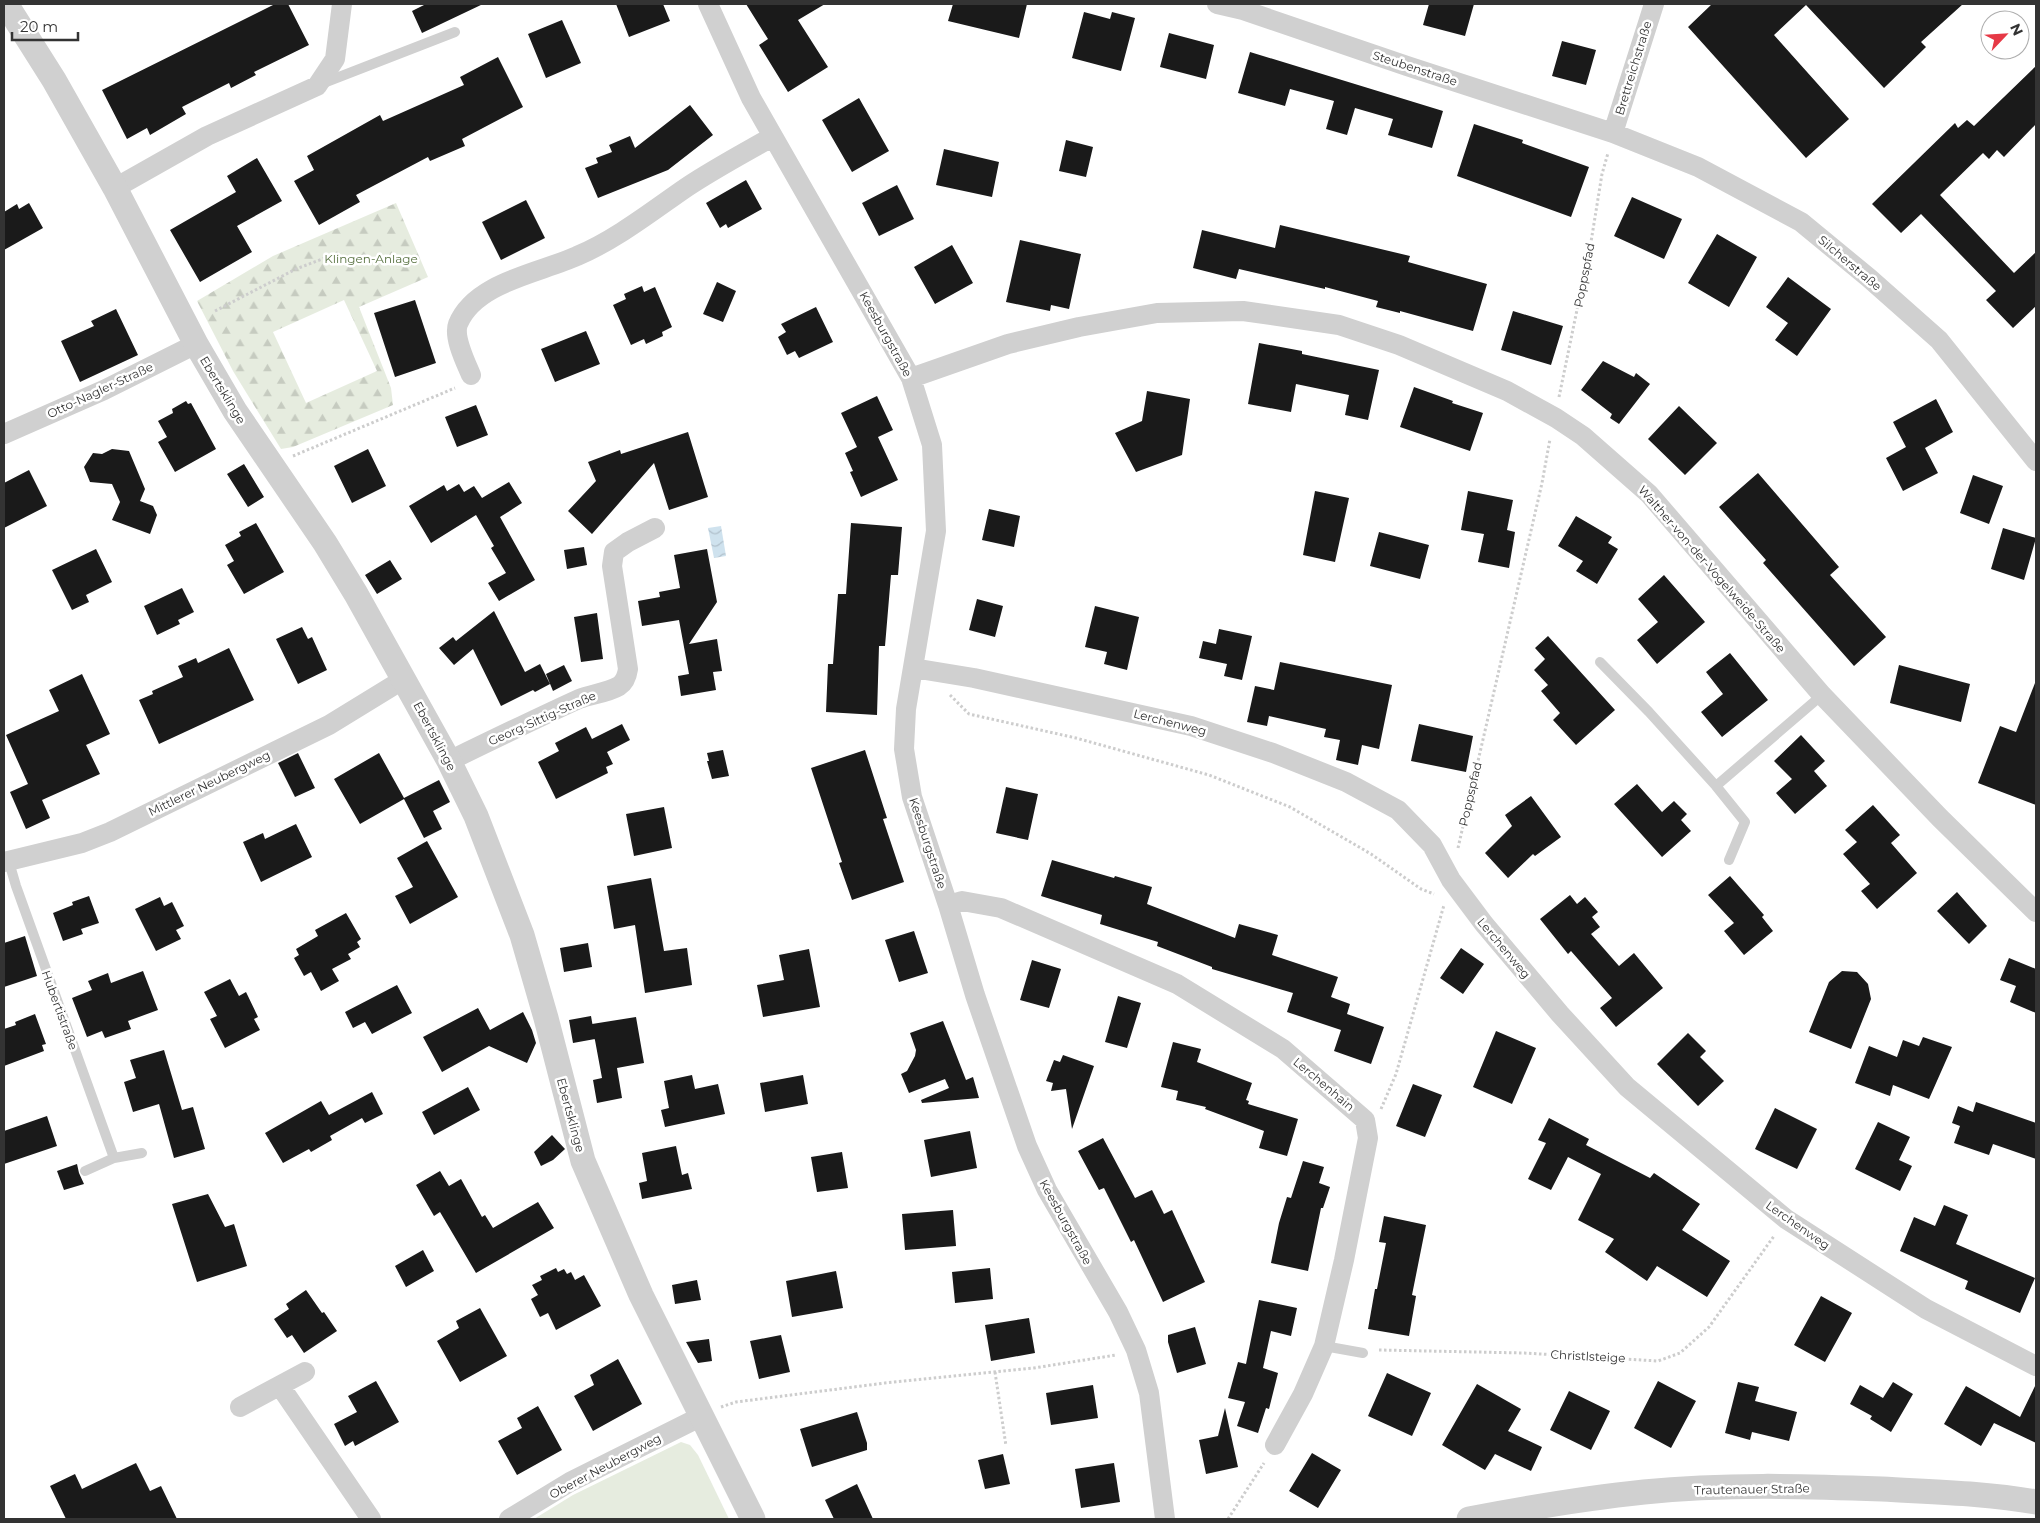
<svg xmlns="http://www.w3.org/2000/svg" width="2040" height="1523" viewBox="0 0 2040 1523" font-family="Montserrat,sans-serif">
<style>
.forest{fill:url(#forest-firs);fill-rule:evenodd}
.green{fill:#e6ecdf}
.water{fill:url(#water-waves)}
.building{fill:#1a1a1a}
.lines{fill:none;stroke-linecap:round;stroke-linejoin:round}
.path{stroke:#cdcdcd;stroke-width:3;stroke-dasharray:2.5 2.5;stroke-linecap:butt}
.service{stroke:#d0d0d0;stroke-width:10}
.minor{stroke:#d0d0d0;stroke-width:20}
.tertiary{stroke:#d0d0d0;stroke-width:25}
.labels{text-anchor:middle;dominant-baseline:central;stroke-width:5;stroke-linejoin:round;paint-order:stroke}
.street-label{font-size:12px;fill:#333;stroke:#fff}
.park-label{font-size:12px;fill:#56703f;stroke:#fff}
</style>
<defs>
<pattern id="forest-firs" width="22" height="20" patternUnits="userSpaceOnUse" patternTransform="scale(1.25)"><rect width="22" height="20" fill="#e6ecdf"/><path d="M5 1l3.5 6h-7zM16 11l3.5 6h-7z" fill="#c6cbc0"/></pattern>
<pattern id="water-waves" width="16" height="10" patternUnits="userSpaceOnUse" patternTransform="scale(1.25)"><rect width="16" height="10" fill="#cfe2ee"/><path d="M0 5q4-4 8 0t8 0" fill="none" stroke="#b2c2cd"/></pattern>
</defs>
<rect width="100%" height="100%" fill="#fff"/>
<path class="forest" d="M396,203L428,277L359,307L391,388L393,405L293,447L281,449L233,371L197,301L273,256ZM344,300L377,371L306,403L273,332Z"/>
<path class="green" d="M681,1442L690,1445L698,1455L729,1519H534L573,1495Z"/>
<path class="water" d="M721,526L726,556L714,558L708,528Z"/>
<path class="building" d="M275,4H288L309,45L254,72L256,75L231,88L229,83L182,107L186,114L150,135L147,128L127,139L102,90Z
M426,4H483L422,33L412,11Z
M616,4H663L670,21L629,37Z
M746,4H825L798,20L828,67L788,92L759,45L768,39Z
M953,4H1027L1019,38L948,21Z
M1429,4H1474L1465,36L1423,25Z
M1712,4H1963L1921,42L1926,47L1884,88L1806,5L1774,35L1849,119L1806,158L1688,27Z
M1084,12L1110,19L1112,12L1135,18L1121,71L1072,58Z
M562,20L581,63L546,78L528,34Z
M1169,33L1214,45L1206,79L1160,67Z
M1562,41L1596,50L1586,85L1552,76Z
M1250,52L1443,111L1432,148L1388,135L1393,119L1355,108L1347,135L1326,129L1334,101L1290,89L1285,106L1238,93Z
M498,57L523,107L462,139L465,146L430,161L428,157L356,195L360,202L319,225L294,181L314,170L307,156L380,115L383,121L464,85L460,77Z
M2036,66V124L2004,157L1997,150L1989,159L1983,153L1940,195L2014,273L2036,252V306L2013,328L1986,300L1996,291L1921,214L1901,233L1872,204L1955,123L1958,128L1967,120L1974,126Z
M859,98L889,151L852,172L822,120Z
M690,105L713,135L668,170L598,198L585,168L598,163L596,158L612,152L609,145L630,136L635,148Z
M1474,124L1523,140L1522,143L1589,167L1571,217L1457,176Z
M1066,140L1093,147L1086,177L1059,171Z
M944,149L999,162L992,197L936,185Z
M257,158L282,201L237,226L252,252L200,282L170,230L236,192L227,176Z
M746,180L762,209L728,228L726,224L720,228L706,203Z
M897,185L914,219L879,236L862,203Z
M1632,197L1682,219L1664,259L1614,236Z
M526,200L545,238L501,260L482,222Z
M29,203L43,228L4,250V212L17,204L19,209Z
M1280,225L1410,256L1408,262L1487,284L1473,331L1400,311V313L1376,307L1378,301L1325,287V289L1239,269L1236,279L1193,268L1202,230L1275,248Z
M1717,234L1757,257L1729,307L1688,283Z
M1020,240L1081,254L1069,309L1051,305L1050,311L1006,302Z
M952,245L973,283L935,304L914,267Z
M1788,277L1831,309L1797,356L1775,340L1788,323L1766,307Z
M717,282L736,291L723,322L703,314Z
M642,286L644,292L655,287L672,327L662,332L663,336L646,344L644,339L631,345L613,305L626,299L624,294Z
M415,300L436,363L395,377L374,313Z
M816,307L833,342L799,358L795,351L787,355L778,337L786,332L781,324Z
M116,309L138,355L80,382L61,341L94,326L91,321Z
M1513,311L1563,326L1551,365L1501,350Z
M586,331L600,364L555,382L541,349Z
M1259,343L1302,351V354L1379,370L1368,420L1345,415L1349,395L1296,384L1291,412L1248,404Z
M1603,361L1634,377L1636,373L1650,384L1619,424L1610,418L1612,414L1581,390Z
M1414,387L1453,401L1452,403L1483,413L1470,451L1400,427Z
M1147,391L1190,399L1182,455L1136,472L1115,433L1142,421Z
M877,396L893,430L878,437L898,480L861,497L850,472L853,471L845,453L857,447L841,413Z
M1936,399L1953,432L1925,448L1938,473L1903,491L1886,458L1906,447L1893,422Z
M186,401L188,404L191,403L216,449L175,472L158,442L167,437L158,421L173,413L172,409Z
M476,405L488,435L457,447L445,417Z
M1679,406L1717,443L1685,475L1648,439Z
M688,432L708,497L669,510L654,463L592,534L568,511L596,481L588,462L620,450L621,454Z
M112,449L129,451L145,489L140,501L153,506L157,515L150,534L112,520L120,502L112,484L90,482L84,467L93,453L102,454Z
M368,449L386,486L352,503L334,466Z
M244,464L264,497L248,507L227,474Z
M29,470L47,506L4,528V483Z
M1758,473L1839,567L1830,575L1886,637L1854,666L1763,563L1766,560L1719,507Z
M1973,475L2003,486L1989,524L1960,513Z
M509,482L522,503L500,517L535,580L499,601L488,583L506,573L491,548L494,546L476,515L431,543L409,506L444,485L447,491L459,484L464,492L474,486L482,498Z
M1315,491L1349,498L1335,562L1303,555Z
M1468,491L1513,500L1507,530L1515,532L1509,568L1478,562L1484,534L1461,530Z
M989,509L1020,516L1014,547L982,540Z
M1576,516L1612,537L1608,543L1618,549L1597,584L1576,571L1583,561L1558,546Z
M256,523L284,572L244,594L227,565L234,561L225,545L241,536L239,532Z
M851,523L902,527L898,575H891L885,646H879L877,715L826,712L828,664H833L838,594H846Z
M2003,528L2036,538L2024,580L1991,569Z
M1379,532L1429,545L1420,579L1370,566Z
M584,547L587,565L567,569L564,550Z
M96,549L112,582L86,595L89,602L72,610L52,570Z
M707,549L717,602L689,644L717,639L722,671L713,672L716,690L681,696L678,676L689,674L679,620L642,626L638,601L660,597L659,592L680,588L674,555Z
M390,560L402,579L377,594L365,575Z
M1664,575L1705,622L1657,664L1637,640L1658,622L1638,599Z
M182,588L194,612L178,620L180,624L157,635L144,606Z
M977,599L1003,606L995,637L969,630Z
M1095,606L1139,617L1127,670L1104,664L1107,652L1085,647Z
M494,611L525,672L540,664L550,684L535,692L533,690L501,706L473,649L454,665L439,648L453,637L456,641Z
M597,613L603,659L581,662L574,617Z
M302,627L308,639L312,637L327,670L298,684L276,639Z
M1219,629L1252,636L1242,680L1224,676L1227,664L1199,658L1203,641L1216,644Z
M1548,636L1615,710L1576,745L1553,720L1560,713L1541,691L1548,685L1534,670L1545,659L1535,648Z
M229,648L254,700L159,744L139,700L153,694L152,691L183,677L178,666L196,658L198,663Z
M1730,653L1768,700L1722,737L1701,712L1723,694L1706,672Z
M1280,662L1392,685L1379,749L1362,745L1358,765L1336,760L1340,740L1324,737L1326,729L1269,716L1267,726L1247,722L1255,686L1274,690Z
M564,665L572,681L553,691L546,674Z
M1899,665L1970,684L1961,722L1890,703Z
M82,674L110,734L86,745L100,774L42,800L50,818L26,829L10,792L28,784L6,735L59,711L49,690Z
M2035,683H2036V805L1978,783L2000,726L2016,732Z
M622,724L630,740L607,752L613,764L606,767L608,773L556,799L538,762L559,751L555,743L586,727L592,739Z
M1419,724L1473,736L1466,772L1411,761Z
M1801,735L1825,761L1814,771L1827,786L1795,814L1776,793L1792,779L1774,761Z
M723,750L729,776L712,779L707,761H709L707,753Z
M865,750L887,818L883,819L904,882L852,900L839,863L842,862L811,768Z
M298,753L315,788L295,797L278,763Z
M379,753L404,798L439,780L450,802L433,811L442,829L424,838L404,799L360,824L334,779Z
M1637,784L1662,812L1674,801L1687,814L1681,820L1691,831L1662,857L1614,804Z
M1006,787L1038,794L1028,840L996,833Z
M1531,796L1561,837L1535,856L1533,854L1508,878L1485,853L1512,826L1505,815Z
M1873,805L1900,835L1891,843L1917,873L1877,909L1861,891L1870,884L1843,854L1857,842L1845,830Z
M664,807L672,848L634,856L626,814Z
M296,824L312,857L261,882L243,842L263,833L265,839Z
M427,841L458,897L410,924L395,896L413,887L397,858Z
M1052,860L1114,878L1115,876L1152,887L1147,904L1235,938L1239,924L1278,935L1272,955L1338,977L1331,997L1350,1004L1347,1014L1384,1027L1371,1064L1334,1051L1341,1030L1287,1012L1293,993L1212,969V967L1157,946L1158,942L1100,924L1102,915L1041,896Z
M1730,876L1764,915L1762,917L1773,931L1744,955L1724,931L1734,923L1708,895Z
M651,878L664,951L687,948L692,985L645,993L635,925L614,929L607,886Z
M1957,892L1987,926L1969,944L1937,911Z
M1570,895L1577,904L1585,897L1598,912L1592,917L1600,927L1591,934L1619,966L1634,953L1663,988L1616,1027L1600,1008L1612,998L1571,951L1568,954L1540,919Z
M89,896L99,923L81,929L83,934L63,941L53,913L73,905L72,902Z
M160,897L164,906L172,902L184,926L176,930L181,939L156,951L135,909Z
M346,913L361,939L357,942L360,947L348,954L351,959L332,969L339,981L321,991L311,972L304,976L294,958L299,955L296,949L318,936L315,930Z
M914,931L928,973L899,982L885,940Z
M25,936L37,976L4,987V943Z
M588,943L592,967L564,972L560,948Z
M1461,948L1484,964L1463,994L1440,978Z
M809,949L820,1007L763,1017L757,985L784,980L779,955Z
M2009,958L2036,969V1013L2010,1002L2016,986L2000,980Z
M1032,960L1061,969L1049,1008L1020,1000Z
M143,971L158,1010L128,1021L131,1029L105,1038L102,1031L87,1037L72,998L92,990L88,981L108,973L111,983Z
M1842,971L1857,972L1868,984L1871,999L1851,1049L1809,1032L1829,982Z
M230,979L239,996L246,992L258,1017L254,1019L260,1030L225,1048L210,1019L217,1016L204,992Z
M397,985L412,1013L372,1034L365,1022L353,1028L345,1012Z
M1118,996L1141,1003L1127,1048L1105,1042Z
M478,1008L490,1030L523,1012L532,1030L536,1043L527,1063L489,1046L442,1072L423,1037Z
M35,1014L46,1044L42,1045L44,1051L4,1066V1029L16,1025L15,1022Z
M591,1016L595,1039L573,1043L569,1020Z
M636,1017L644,1063L617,1068L622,1098L597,1103L593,1080L602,1078L592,1024Z
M943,1021L966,1080L973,1077L979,1098L922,1103L921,1100L949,1088L945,1079L909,1093L901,1074L907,1071L915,1056L916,1050L910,1033Z
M1496,1031L1536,1048L1512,1104L1473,1087Z
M1688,1033L1706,1051L1700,1057L1724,1081L1698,1106L1657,1064Z
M1923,1037L1952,1047L1929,1099L1893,1085L1890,1096L1855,1083L1869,1046L1897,1057L1903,1040L1919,1046Z
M1173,1042L1201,1049L1197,1062L1252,1083L1246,1100L1249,1101L1248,1104L1298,1119L1287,1156L1259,1148L1264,1131L1205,1109L1206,1107L1176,1100L1178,1091L1161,1087Z
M164,1050L182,1110L193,1107L205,1149L174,1158L159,1104L133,1112L124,1082L136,1078L130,1060Z
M1063,1055L1094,1066L1072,1129L1066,1089L1051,1091L1053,1083L1046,1081L1054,1060L1060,1062Z
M692,1075L695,1089L718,1084L725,1114L665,1127L661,1110L669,1108L664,1081Z
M803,1075L808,1104L765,1112L760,1083Z
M1413,1084L1442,1095L1425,1137L1396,1126Z
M468,1087L480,1110L434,1135L422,1112Z
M372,1092L383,1114L365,1123L362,1118L330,1136L332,1140L311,1152L309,1149L283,1163L265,1133L321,1101L329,1115Z
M1976,1102L2036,1123V1159L1993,1144L1989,1155L1954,1143L1960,1126L1952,1123L1958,1106L1973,1112Z
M1775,1108L1817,1129L1797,1169L1755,1149Z
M47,1116L57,1146L4,1164V1131Z
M1549,1118L1589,1139L1586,1145L1650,1178L1654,1173L1700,1204L1682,1230L1730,1261L1707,1297L1657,1266L1647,1281L1605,1252L1614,1239L1578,1220L1601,1174L1568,1157L1551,1190L1528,1179L1546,1143L1538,1140Z
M1878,1122L1910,1137L1899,1160L1912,1166L1900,1191L1855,1169Z
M970,1131L977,1168L931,1177L924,1140Z
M552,1135L565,1149L553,1160L541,1166L534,1152Z
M1103,1138L1135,1198L1152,1190L1164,1214L1172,1210L1205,1282L1163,1302L1134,1240L1131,1242L1104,1188L1099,1190L1078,1151Z
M676,1146L682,1175L688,1173L692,1189L642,1199L639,1183L647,1181L642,1153Z
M842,1152L848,1188L817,1192L811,1157Z
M1303,1161L1324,1167L1319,1183L1330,1187L1323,1208H1321L1308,1271L1271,1263L1279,1223L1287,1197L1291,1198Z
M77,1164L79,1173L84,1184L64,1190L57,1171Z
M440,1171L449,1186L461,1179L482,1217L485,1215L493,1228L538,1202L554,1228L476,1273L440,1212L434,1216L416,1185Z
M208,1194L225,1227L234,1224L247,1266L197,1282L172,1204Z
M1944,1205L1968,1215L1956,1244L2035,1278L2020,1313L1965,1289L1968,1281L1900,1251L1914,1217L1935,1226Z
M953,1210L956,1246L905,1250L902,1214Z
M1384,1216L1426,1225L1412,1295L1416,1296L1409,1336L1368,1329L1375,1289H1377L1386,1243L1379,1242Z
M423,1250L434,1271L406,1287L395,1266Z
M556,1268L558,1272L564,1269L567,1274L571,1272L575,1280L584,1275L601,1306L556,1330L548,1313L540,1317L531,1299L538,1295L532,1285L542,1280L540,1276Z
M990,1268L993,1299L955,1303L952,1272Z
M836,1271L843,1308L792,1317L786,1281Z
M697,1280L701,1300L675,1304L672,1285Z
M306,1290L322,1313L324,1312L337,1331L304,1353L292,1335L287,1338L274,1319L289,1309L286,1304Z
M1821,1296L1852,1313L1825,1362L1794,1345Z
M1259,1300L1297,1308L1291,1336L1271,1331L1263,1368L1278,1373L1269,1409L1266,1408L1258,1433L1237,1426L1245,1402L1228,1398L1238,1362L1246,1364Z
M480,1308L507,1356L460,1382L437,1341L459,1328L456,1321Z
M1029,1318L1035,1353L991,1361L985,1325Z
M1195,1327L1206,1364L1177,1373L1168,1342V1335Z
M781,1335L790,1372L759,1379L750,1341Z
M709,1339L712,1361L698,1363L686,1342Z
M618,1359L642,1404L593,1431L574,1396L594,1385L590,1375Z
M1387,1373L1431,1393L1412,1436L1368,1416Z
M376,1381L399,1422L355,1446L353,1441L345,1446L334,1424L357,1412L348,1396Z
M1658,1381L1696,1401L1671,1448L1634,1428Z
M1738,1382L1759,1387L1755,1401L1797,1412L1789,1441L1752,1432L1750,1440L1725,1433Z
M1893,1382L1913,1394L1891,1432L1870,1419L1872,1416L1850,1404L1860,1385L1883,1398Z
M1477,1384L1521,1409L1508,1431L1542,1447L1531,1471L1495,1454L1485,1470L1442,1445Z
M2036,1384V1443L1994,1423L1981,1446L1944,1424L1966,1386L2020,1417Z
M1093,1385L1098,1418L1051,1425L1046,1393Z
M1569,1391L1610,1411L1591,1450L1550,1430Z
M538,1406L562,1450L517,1475L498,1441L522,1428L517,1418Z
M1225,1408L1238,1467L1206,1474L1199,1440L1218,1436Z
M857,1412L867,1443V1450L812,1467L800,1429Z
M1312,1453L1341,1470L1318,1508L1289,1491Z
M1003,1454L1010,1484L985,1489L978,1460Z
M136,1463L150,1491L161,1486L177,1519H66L50,1486L75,1474L82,1489Z
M1114,1463L1120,1502L1081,1508L1075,1469Z
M857,1484L873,1519H834L825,1500Z"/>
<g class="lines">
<path class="path" d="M215,311L296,269L338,253
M1559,397L1591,242L1602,174L1608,153
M293,456L455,388
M950,695L969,714L1076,738L1209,775L1290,807L1371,854L1421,889L1434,894
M1458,848L1542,483L1550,439
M1381,1109L1396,1074L1444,905
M1379,1350L1524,1353L1658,1361L1680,1353L1709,1327L1774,1236
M995,1372L1006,1446
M721,1407L736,1402L885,1383L1034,1368L1116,1355
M1228,1519L1264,1463"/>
<path class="service" d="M321,84L455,32
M1600,662L1649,712L1716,786L1822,695
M1716,786L1745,822L1729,860
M9,862L16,886L114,1158
M85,1171L114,1158L142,1153
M1324,1346L1363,1353"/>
<path class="minor" d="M708,4L751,98L911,378L932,445L936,531L906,709L904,749L912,797L948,905L975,995L1027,1146L1047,1190L1118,1312L1136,1350L1149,1393L1165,1519
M1217,4L1243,10L1407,66L1613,133L1698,167L1801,222L1869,278L1939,340L2036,461
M1613,133L1654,4
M115,188L207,136L317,86L335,59L342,4
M471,375C466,363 453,337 458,324C475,282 540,273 577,256C617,239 652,211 687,187C714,169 744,153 772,137
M911,378L1008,344L1079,327L1157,313L1243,311L1339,325L1399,345L1507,391L1556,418L1583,436L1649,494L1822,695L1940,818L2036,912
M4,434L104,390L196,344
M913,668L974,678L1191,726L1273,753L1346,782L1398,810L1432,845L1451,880L1484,924L1560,1014L1627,1087L1786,1219L1926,1309L2036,1366
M449,761C492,740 535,719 579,699C592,694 607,693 619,686C625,682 627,676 628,669L612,566L614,552L628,542L655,528
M4,862L82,843L110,832L329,725L404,679
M948,905L962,901L1001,908L1177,984L1283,1049L1365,1120L1368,1138L1344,1260L1324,1346L1303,1394L1275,1445
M280,1386L371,1519
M240,1407L305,1372
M509,1519L570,1482L702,1416"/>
<path class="tertiary" d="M6,4L54,80L115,188L196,344L235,411L325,543L356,594L449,761L476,816L522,935L546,1018L583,1161L641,1295L753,1519
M1469,1519C1527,1508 1585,1498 1644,1492C1723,1484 1803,1486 1882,1489C1933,1492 1986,1493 2036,1502"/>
</g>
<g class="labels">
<g class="street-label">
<text transform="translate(1415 68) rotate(18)">Steubenstraße</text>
<text transform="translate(1633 68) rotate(-73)">Brettreichstraße</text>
<text transform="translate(1850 263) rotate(40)">Silcherstraße</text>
<text transform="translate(1584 275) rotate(-79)">Poppspfad</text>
<text transform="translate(886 334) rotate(61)">Keesburgstraße</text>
<text transform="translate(100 390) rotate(-25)">Otto-Nagler-Straße</text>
<text transform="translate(223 390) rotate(59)">Ebertsklinge</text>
<text transform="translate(1712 569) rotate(49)">Walther-von-der-Vogelweide-Straße</text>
<text transform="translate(542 718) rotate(-24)">Georg-Sittig-Straße</text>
<text transform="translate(1170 722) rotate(14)">Lerchenweg</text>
<text transform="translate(435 736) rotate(62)">Ebertsklinge</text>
<text transform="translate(209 783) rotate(-26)">Mittlerer Neubergweg</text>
<text transform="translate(1470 794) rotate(-77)">Poppspfad</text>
<text transform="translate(928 843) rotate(72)">Keesburgstraße</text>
<text transform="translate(1504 948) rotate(50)">Lerchenweg</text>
<text transform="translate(60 1010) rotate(70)">Hubertistraße</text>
<text transform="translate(1324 1084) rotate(40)">Lerchenhain</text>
<text transform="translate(571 1115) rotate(75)">Ebertsklinge</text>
<text transform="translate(1066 1222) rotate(61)">Keesburgstraße</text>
<text transform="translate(1798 1225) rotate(35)">Lerchenweg</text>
<text transform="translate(1588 1356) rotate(3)">Christlsteige</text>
<text transform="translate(605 1466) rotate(-28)">Oberer Neubergweg</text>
<text transform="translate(1752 1489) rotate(-1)">Trautenauer Straße</text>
</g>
<g class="park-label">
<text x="371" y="258">Klingen-Anlage</text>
</g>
</g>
<rect width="2040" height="1523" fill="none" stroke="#333333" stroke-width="10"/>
<g transform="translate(2005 35) rotate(65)"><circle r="24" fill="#ffffff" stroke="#adadad"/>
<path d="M0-4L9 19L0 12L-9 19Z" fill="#e63946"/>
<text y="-8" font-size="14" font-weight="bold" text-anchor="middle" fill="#333333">N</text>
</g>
<path d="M12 32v8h66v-8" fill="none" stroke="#333333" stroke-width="2.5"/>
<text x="20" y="32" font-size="15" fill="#333333" stroke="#ffffff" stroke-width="4" paint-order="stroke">20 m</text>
</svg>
